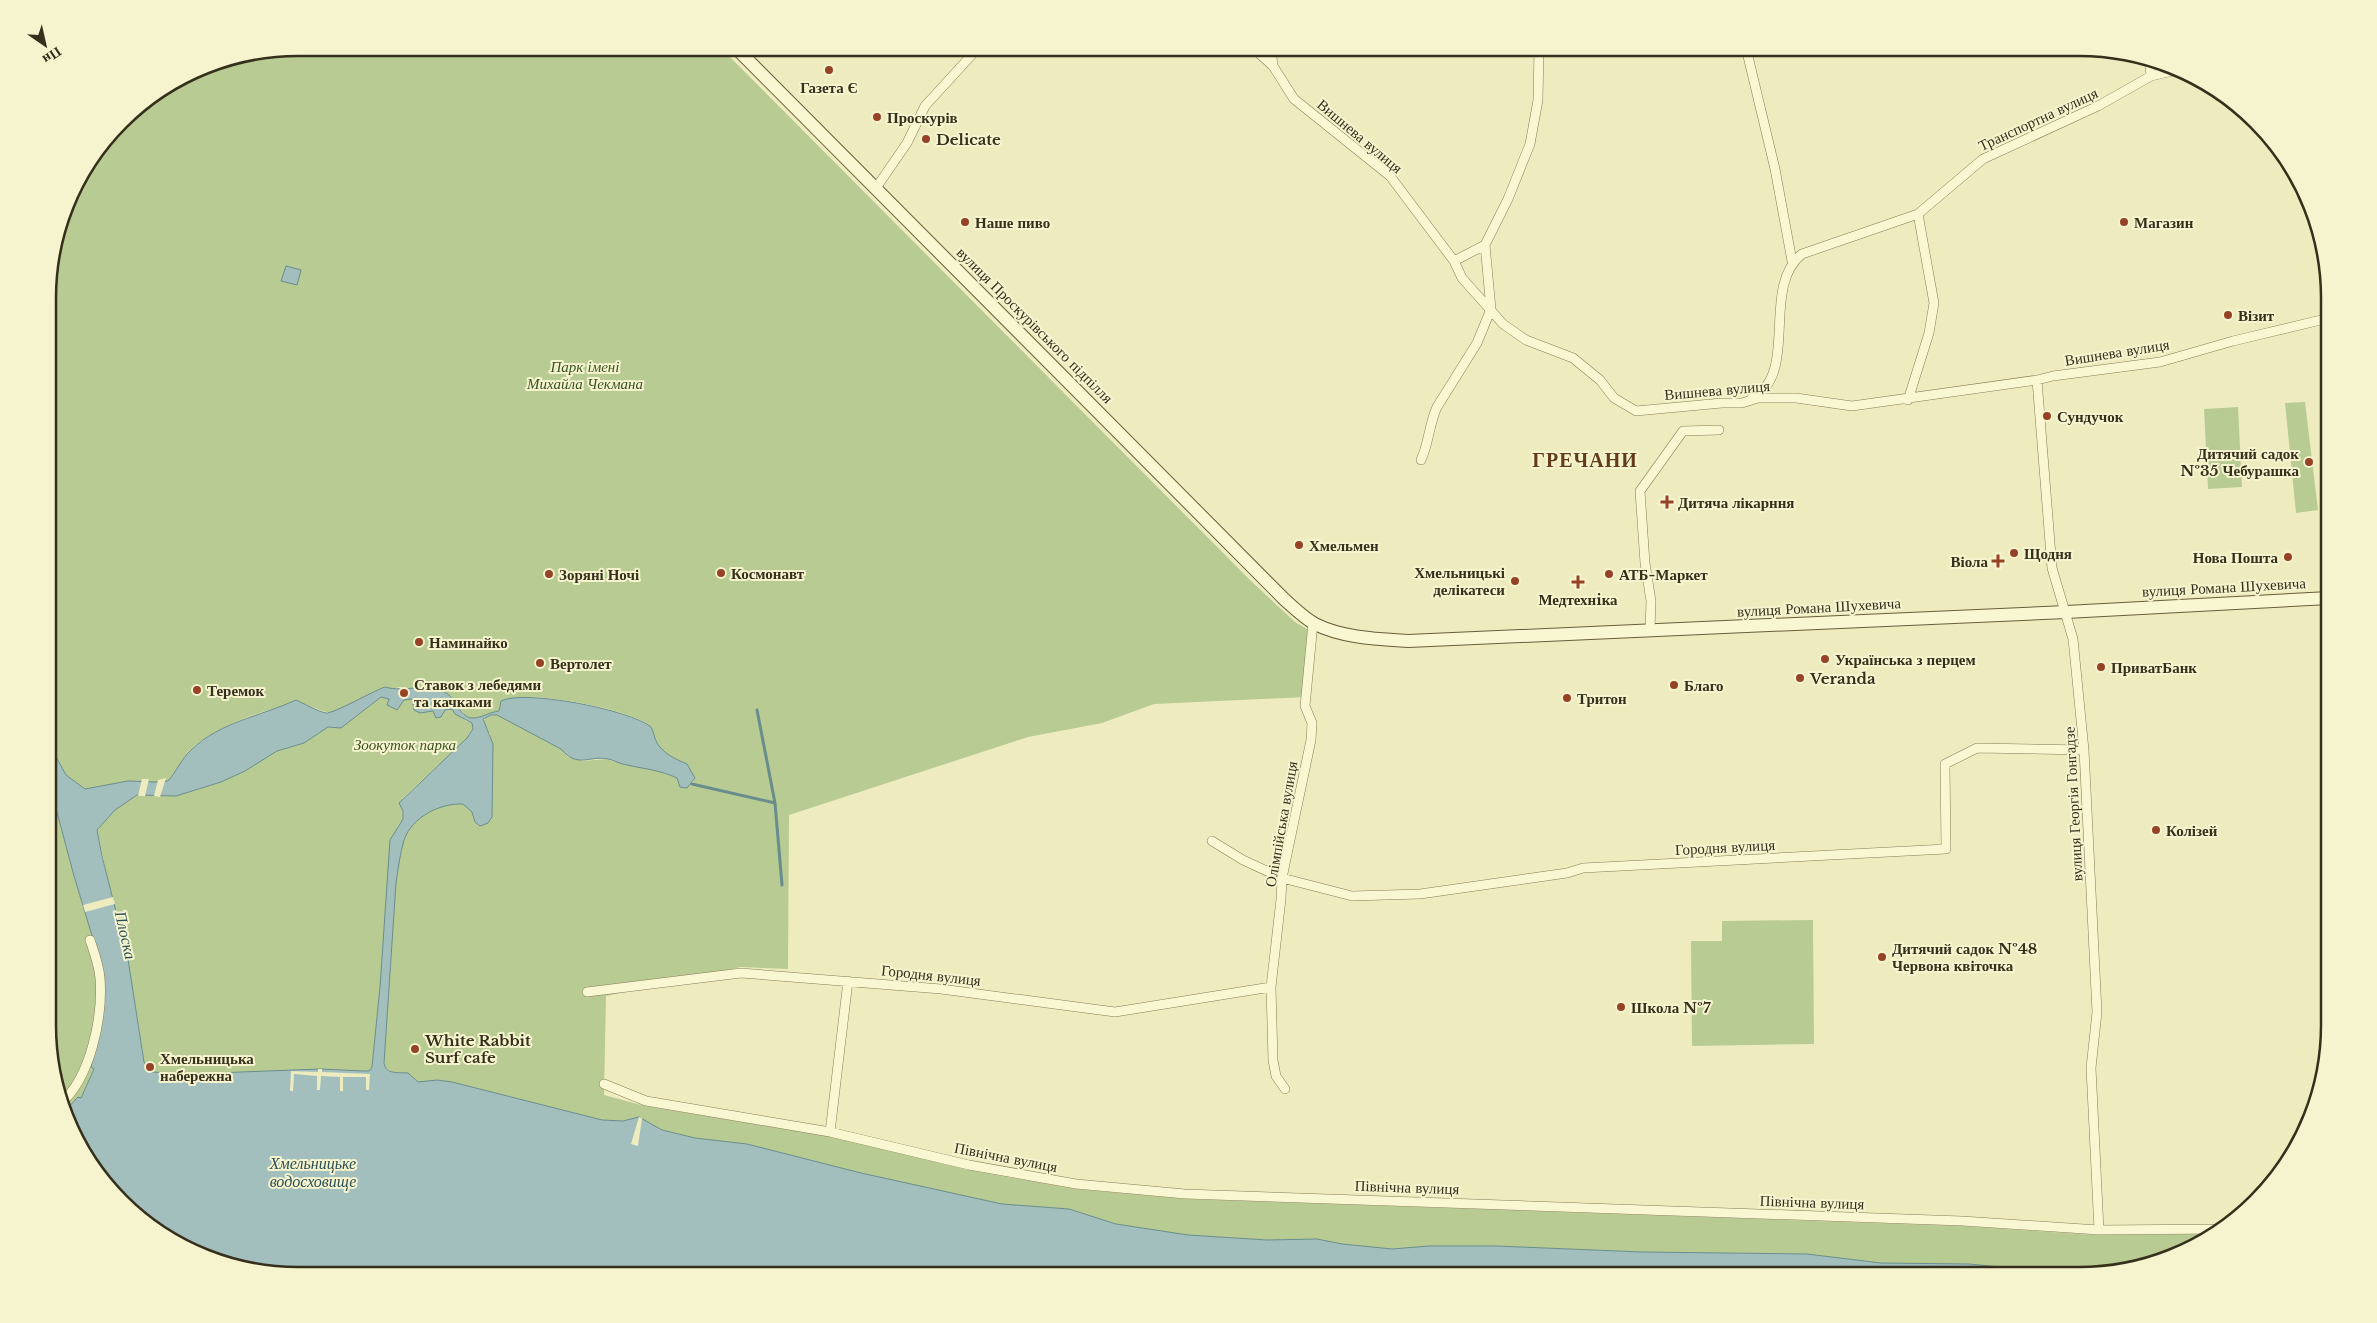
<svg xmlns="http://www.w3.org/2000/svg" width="2377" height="1323" viewBox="0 0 2377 1323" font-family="'Libre Baskerville',serif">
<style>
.green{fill:#b7cb93}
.water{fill:#a2bfbe;stroke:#698d8d;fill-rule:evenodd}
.pier{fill:#eeecbf}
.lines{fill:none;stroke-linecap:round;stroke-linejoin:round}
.stream{stroke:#698d8d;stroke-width:3}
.street-casing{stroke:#867c57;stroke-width:10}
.secondary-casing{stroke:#685d3b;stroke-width:14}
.street{stroke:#f9f7d2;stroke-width:9}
.secondary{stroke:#f9f7d2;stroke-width:12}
.poi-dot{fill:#954227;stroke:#f5f4ce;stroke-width:2}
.labels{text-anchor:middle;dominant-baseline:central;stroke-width:4;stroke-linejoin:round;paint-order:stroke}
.poi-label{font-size:15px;font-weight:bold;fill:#352f1c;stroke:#f5f4ce;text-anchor:start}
.street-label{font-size:15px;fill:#352f1c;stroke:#f5f4ce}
.park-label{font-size:15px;font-style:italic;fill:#3a5222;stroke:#f5f4ce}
.water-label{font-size:16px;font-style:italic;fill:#2b4d55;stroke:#f5f4ce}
.district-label{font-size:20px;font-weight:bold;letter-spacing:1px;fill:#623c1b;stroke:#f5f4ce}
.rim{fill:none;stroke:#352f1c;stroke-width:2.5}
</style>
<rect width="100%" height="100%" fill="#eeecbf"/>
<path class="green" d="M298,48H721L1249,579L1295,622L1312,632L1306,697L1154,704L1102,723L1028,737L789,815L788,969L741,967L606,996L604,1095L645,1106L829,1136L968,1170L1075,1189L1185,1199L1961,1226L2095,1235L2214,1234L2204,1242L2144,1267L2095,1275L1969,1264L1881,1263L1807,1254L1642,1252L1496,1246H1429L1392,1249L1342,1244L1317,1239L1268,1240L1188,1235L1116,1224L1069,1209L1002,1204L861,1173L747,1144L695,1138L662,1130L639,1117L623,1121L602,1120L452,1082L437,1080L419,1083L408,1073C398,1072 386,1075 384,1063C387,1016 390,969 393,922C395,895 394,863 404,839C414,816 440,803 463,804L472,812L475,822L488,823L492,817L490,734L483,723L486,716L497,715L511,722L561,749L568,757L583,761L606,759L624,764L646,767L677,778L678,782L692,784L695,778L687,764C675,759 663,754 656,742C652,735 653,727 646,723C623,709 556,697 529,697C520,697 509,702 500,704L499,711L473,719L467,717L457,705L400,687L391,689L385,687L334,712C321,714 311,703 298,704C268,706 212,729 190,750C181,759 177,771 168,781L155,782L128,781L85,789L66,775L50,746V266L74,187L133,110L203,66Z
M2305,402L2318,510L2296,513L2285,403Z
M2238,407L2242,487L2208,489L2204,409Z
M381,697L404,700L412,699L420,713L433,711L436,718L441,717L445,710L452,709L466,721L472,723L473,729L467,738L402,799L403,819L397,827L372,1068L369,1071H364L320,1069L189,1074L151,1072L144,1062L134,997L97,830L115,810L137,795L176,796L221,782L245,771L277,751L304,743L328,727L358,715Z
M50,786L74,876L99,959L97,1037L91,1067L94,1068L81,1098L78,1097L64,1112L50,1057Z
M1813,920L1814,1044L1692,1046L1691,941H1722V921Z"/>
<path class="water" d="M286,266L301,270L297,285L281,281Z
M385,687C404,693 430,681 449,695C456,701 462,719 473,718C481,718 490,712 499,711L501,701C524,689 631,710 651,727C654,732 654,738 657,743C664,754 675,759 687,764L695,778L687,788L680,787L677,778C657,769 643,769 623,764C618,763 614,760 608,759C589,755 578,769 561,749L497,715H491L483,719L493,744L492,817L488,823L480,826L475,822L472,812L463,804C440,803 412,817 404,840C400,854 398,869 396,883L384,1063C386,1075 398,1072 408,1073L418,1082L437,1080L452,1082L602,1120L623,1121L639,1117L662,1130L695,1138L747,1144L861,1173L1002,1204L1069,1209L1116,1224L1188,1235L1267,1240L1317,1239L1342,1244L1392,1249L1429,1246H1496L1642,1252L1807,1254L1881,1263L1969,1264L2084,1275H298L233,1267L173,1242L133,1213L90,1164L64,1112L78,1097L81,1098L94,1069L91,1067L97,1037L99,959L74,876L50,786V746L66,775L85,789L128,781L155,782L168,781C177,771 181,759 191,750C220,722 261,716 296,700C303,703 319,712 326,713C333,714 373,691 385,687ZM381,697L389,699L387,705L397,710L404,700L412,699L414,710L420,713L433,711L436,718L441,717L445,710L452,709L455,714L472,723L473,729L467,738L399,803L403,811V819L390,840L380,987L372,1067L369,1071H364L320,1069L189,1074L151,1072L144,1062L128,959L102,856L97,830L115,810L137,795L176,796L221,782L245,771L277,751L304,743L328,727L341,728Z"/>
<path class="pier" d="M166,778L160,797L154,796L158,780Z
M142,779H149L145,796H138Z
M113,897L115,904L85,912L83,905Z
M318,1069H322V1072L370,1074L369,1090H366V1077H343V1091H340V1077L321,1076L320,1090H317V1076L294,1074L293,1091H290L291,1071L318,1072Z
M639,1117L642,1118L638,1146L631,1144Z"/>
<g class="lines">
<path class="stream" d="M757,710L775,803
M692,784L775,803L782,885"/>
<defs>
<path id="street" d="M1253,48L1273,66L1294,99L1390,176L1454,261L1462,278L1503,324L1526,340L1573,358L1600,380L1614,398L1636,411L1722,403H1742L1758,398H1796L1852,406L2037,380L2053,376L2160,362L2233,341L2329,318
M1271,48L1273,66
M1746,48L1775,169L1792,261
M2149,58L2151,76
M876,188L907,143L925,106L978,48
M1454,261L1485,245
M2037,380L2052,568L2073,639L2084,750L2097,1012L2091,1068L2099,1230
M1752,398C1800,374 1760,287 1802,254L1918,214L1983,159L2098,106L2151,76L2177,70
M1908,400L1929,333L1934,303L1918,214
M1421,460C1429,443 1429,424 1437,407L1477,343L1491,309L1485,245L1508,199L1530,144L1538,100L1539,48
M1650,630L1651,601L1645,563L1640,491L1683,431L1719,430
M1212,841L1243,860L1282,878L1352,896L1420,894L1567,873L1583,868L1946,849L1945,764L1977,748L2084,750
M587,992L741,973L941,989L1115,1012L1271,987
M604,1084L646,1101L830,1132L969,1165L1076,1184L1185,1194L1962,1221L2099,1230L2221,1229
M1285,1089L1276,1076L1273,1060L1271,987L1281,899L1282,878L1311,740L1312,723L1305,706L1313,623
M60,1104C91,1078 103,1016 100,978C99,965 94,952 90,940
M830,1132L848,981"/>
<path id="secondary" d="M736,48L1284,599C1294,608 1304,618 1315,624C1343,638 1377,639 1408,641L2066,612L2329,598"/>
</defs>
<use href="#street" class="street-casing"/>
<use href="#secondary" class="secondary-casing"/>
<use href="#street" class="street"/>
<use href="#secondary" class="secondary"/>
</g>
<g class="poi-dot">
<circle cx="829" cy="70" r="5"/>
<circle cx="877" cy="117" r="5"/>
<circle cx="926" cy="139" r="5"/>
<circle cx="965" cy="222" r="5"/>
<circle cx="2124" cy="222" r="5"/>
<circle cx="2228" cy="315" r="5"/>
<circle cx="2047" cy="416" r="5"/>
<circle cx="2309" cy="462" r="5"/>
<path d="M1664.5 494.5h5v5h5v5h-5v5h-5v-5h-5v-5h5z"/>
<circle cx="1299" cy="545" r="5"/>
<circle cx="2014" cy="553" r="5"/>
<circle cx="2288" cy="557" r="5"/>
<path d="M1995.5 553.5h5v5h5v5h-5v5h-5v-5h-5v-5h5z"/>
<circle cx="721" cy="573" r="5"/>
<circle cx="549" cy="574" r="5"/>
<circle cx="1609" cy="574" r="5"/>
<circle cx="1515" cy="581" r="5"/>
<path d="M1575.5 574.5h5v5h5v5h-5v5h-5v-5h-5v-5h5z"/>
<circle cx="419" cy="642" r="5"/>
<circle cx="1825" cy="659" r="5"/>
<circle cx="540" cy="663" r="5"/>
<circle cx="2101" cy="667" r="5"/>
<circle cx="1800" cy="678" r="5"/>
<circle cx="1674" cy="685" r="5"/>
<circle cx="197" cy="690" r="5"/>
<circle cx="404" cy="693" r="5"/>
<circle cx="1567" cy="698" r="5"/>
<circle cx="2156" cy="830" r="5"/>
<circle cx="1882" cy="957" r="5"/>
<circle cx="1621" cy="1007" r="5"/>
<circle cx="415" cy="1049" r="5"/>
<circle cx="150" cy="1067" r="5"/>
</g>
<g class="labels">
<g class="poi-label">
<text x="829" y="87" text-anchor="middle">Газета Є</text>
<text x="887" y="117">Проскурів</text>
<text x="936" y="139">Delicate</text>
<text x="975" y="222">Наше пиво</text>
<text x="2134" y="222">Магазин</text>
<text x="2238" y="315">Візит</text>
<text x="2057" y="416">Сундучок</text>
<text x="2299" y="453" text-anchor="end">Дитячий садок<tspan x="2299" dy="17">№35 Чебурашка</tspan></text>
<text x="1678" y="502">Дитяча лікарння</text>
<text x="1309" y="545">Хмельмен</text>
<text x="2024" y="553">Щодня</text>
<text x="2278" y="557" text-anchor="end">Нова Пошта</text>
<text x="1988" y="561" text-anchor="end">Віола</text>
<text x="1505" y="572" text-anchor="end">Хмельницькі<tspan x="1505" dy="17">делікатеси</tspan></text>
<text x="731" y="573">Космонавт</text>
<text x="559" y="574">Зоряні Ночі</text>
<text x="1619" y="574">АТБ-Маркет</text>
<text x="1578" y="599" text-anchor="middle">Медтехнiка</text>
<text x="429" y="642">Наминайко</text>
<text x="1835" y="659">Українська з перцем</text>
<text x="550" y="663">Вертолет</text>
<text x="2111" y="667">ПриватБанк</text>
<text x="1810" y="678">Veranda</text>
<text x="414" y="684">Ставок з лебедями<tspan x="414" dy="17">та качками</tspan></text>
<text x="1684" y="685">Благо</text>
<text x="207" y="690">Теремок</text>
<text x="1577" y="698">Тритон</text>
<text x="2166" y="830">Колізей</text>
<text x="1892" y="948">Дитячий садок №48<tspan x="1892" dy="17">Червона квіточка</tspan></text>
<text x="1631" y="1007">Школа №7</text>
<text x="425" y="1040">White Rabbit<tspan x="425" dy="17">Surf cafe</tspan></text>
<text x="160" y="1058">Хмельницька<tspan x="160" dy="17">набережна</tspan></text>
</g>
<g class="street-label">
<text transform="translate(2038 119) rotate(-25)">Транспортна вулиця</text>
<text transform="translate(1360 136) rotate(40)">Вишнева вулиця</text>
<text transform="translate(1035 325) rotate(45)">вулиця Проскурівського підпілля</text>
<text transform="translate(2117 352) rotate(-9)">Вишнева вулиця</text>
<text transform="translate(1717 390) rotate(-5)">Вишнева вулиця</text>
<text transform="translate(2224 587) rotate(-3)">вулиця Романа Шухевича</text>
<text transform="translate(1819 607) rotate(-3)">вулиця Романа Шухевича</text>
<text transform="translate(2073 804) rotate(-93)">вулиця Георгія Гонгадзе</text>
<text transform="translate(1281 824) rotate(-80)">Олімпійська вулиця</text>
<text transform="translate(1725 847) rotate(-3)">Городня вулиця</text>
<text transform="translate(931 975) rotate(6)">Городня вулиця</text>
<text transform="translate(1006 1157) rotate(11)">Північна вулиця</text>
<text transform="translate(1407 1187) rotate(2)">Північна вулиця</text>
<text transform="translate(1812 1202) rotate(2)">Північна вулиця</text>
</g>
<g class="park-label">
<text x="585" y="366">Парк імені<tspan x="585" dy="17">Михайла Чекмана</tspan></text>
<text x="405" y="744">Зоокуток парка</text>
</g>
<g class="water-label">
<text transform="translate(126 935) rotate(77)">Плоска</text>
<text x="313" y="1163">Хмельницьке<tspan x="313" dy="18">водосховище</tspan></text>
</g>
<g class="district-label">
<text x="1585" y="460">ГРЕЧАНИ</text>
</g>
</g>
<path d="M0 0H2377V1323H0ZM298 56H2079A242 242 0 0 1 2321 298V1025A242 242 0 0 1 2079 1267H298A242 242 0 0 1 56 1025V298A242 242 0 0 1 298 56Z" fill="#f5f4ce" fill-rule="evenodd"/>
<path class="rim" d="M298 56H2079A242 242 0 0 1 2321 298V1025A242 242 0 0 1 2079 1267H298A242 242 0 0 1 56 1025V298A242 242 0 0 1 298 56Z"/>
<g transform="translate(45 45) rotate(146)" stroke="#f5f4ce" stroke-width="4" paint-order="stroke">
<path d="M0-4L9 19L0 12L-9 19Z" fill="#352f1c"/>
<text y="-8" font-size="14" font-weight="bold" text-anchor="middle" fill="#352f1c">Пн</text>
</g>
</svg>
